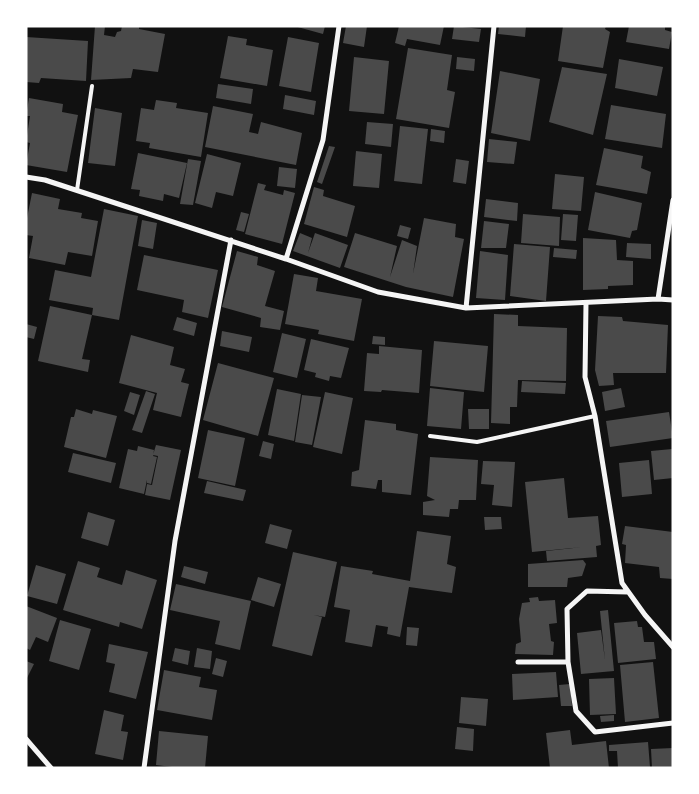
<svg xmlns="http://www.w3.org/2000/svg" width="699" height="794" viewBox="0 0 699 794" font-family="Poppins,sans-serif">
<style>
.building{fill:#4a4a4a}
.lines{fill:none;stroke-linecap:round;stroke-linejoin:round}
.service{stroke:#f5f5f5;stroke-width:4}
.minor{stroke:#f5f5f5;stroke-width:5}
</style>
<rect width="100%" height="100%" fill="#111"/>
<path class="building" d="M95,26H105L104,35L115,37L117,32L121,31L122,26H139V29L165,34L158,72L133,69L131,78L91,80Z
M294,26H325L323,34Z
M346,26H367L364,47L343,43Z
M399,26H444L440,45L407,39L405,46L395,43Z
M454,26L481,29L479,42L452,39Z
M499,26H526L525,37L498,34Z
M563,26H606L605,29L610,32L603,68L558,61Z
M629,26H665V30L672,32L669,49L626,42Z
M228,36L247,39L246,45L273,50L267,86L220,78Z
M26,37L88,41L86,81L41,78L39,83L26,82Z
M288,37L319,43L311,92L279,86Z
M408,48L452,55L447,90L455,92L449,128L396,119Z
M354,57L389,61L384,114L349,111Z
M457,57L475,59L474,71L456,69Z
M619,59L663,67L657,96L615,88Z
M562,67L607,74L593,135L549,122Z
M500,71L540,79L530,141L491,133Z
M218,84L253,89L251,104L216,98Z
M285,95L316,101L314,115L283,109Z
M29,98L63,104L62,112L78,115L67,172L26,165L30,143L26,142L30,116H26Z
M156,100L177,103L176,108L208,113L201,157L149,148L150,143L136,141L141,108L154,110Z
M611,105L666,114L662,148L605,139Z
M213,106L253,114L249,132L258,134L261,122L302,133L296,165L205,147Z
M95,108L122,113L115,166L88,163Z
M367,122L393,124L391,147L365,144Z
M400,126L428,129L422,184L394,181Z
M431,129L445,131L444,143L430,141Z
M489,139L517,142L514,164L487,162Z
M329,146L335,147L322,184L317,182Z
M604,148L643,156L641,168L651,172L647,194L596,185Z
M356,151L382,154L379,188L353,186Z
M138,153L187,163L179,198L164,194L163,201L139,196L140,190L131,189Z
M207,154L241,163L233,196L216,192L212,208L195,203Z
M188,159L201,161L193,205L180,204Z
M456,159L469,161L466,184L453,182Z
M279,167L297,169L295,188L277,186Z
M555,174L584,177L581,211L552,209Z
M258,183L266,185L264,190L283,195L284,190L295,193L282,244L245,234Z
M314,187L324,190L323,196L355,206L347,237L304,224Z
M595,192L642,203L637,230L632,231L630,238L588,230Z
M32,193L60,199L58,209L82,213L81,218L98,221L92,256L68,252L65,265L29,258L33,236L26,235V223Z
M486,199L518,203L517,221L484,217Z
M104,209L138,216L119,320L92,315L82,359L90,360L88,372L38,361L50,306L92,315L93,308L49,300L55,270L91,277Z
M241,212L249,214L244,232L236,230Z
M523,214L560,217L559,246L521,243Z
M563,214L578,215L576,241L561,240Z
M424,218L456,224L455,237L464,239L453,297L406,287L344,267L355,233L397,246L390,277L402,240L417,246L413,274Z
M142,220L157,223L153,249L138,246Z
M484,221L509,224L506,248H481Z
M400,225L411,228L408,239L397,236Z
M300,233L312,238L308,253L315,233L348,245L340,268L293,251Z
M583,238L616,240L617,260L633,261V285L608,286V289L583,290Z
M627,243L651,244V259L626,257Z
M514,244L550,247L546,301L510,296Z
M554,248L577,250L576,259L553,257Z
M237,251L258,257L257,265L275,271L265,306L284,311L280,330L260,327L261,318L222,307Z
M480,251L508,255L505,300L476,298Z
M144,255L218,270L208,318L182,312L184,300L137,290Z
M294,274L318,278L316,291L362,299L354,341L318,334L319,330L285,324Z
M494,314L518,315V326L567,328L566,381L518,380L517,407H510V424L491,423Z
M598,316L622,317L623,321L668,325L666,373H613L614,385L599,386L595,370Z
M177,317L197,323L194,336L173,330Z
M26,324L37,327L34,339L26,337Z
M222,331L252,337L249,352L220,346Z
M282,333L306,339L297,378L273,372Z
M131,335L174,347L170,365L185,369L181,382L189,384L181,417L153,410L157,393L119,383Z
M373,336L385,337V345L372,344Z
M311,339L349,348L341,378L330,376L329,381L315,377L316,373L304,370Z
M434,341L488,346L484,392L430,386Z
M379,346L422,350L419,393L382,390L381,392L364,391L367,353L379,354Z
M218,363L274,378L258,436L203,420Z
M522,381L566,383L565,394L521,392Z
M430,388L464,392L461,429L427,426Z
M621,388L625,407L605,411L602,392Z
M277,389L301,394L294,441L268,435Z
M146,391L155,394L142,433L132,430Z
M130,392L140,395L134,415L124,411Z
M325,392L353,398L342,454L313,447Z
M302,395L321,397L312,445L295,442Z
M76,409L92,414L93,410L117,416L106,458L64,447L71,417H74Z
M468,409H489V429H469Z
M669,412L673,438L610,447L606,421Z
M365,420L396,424V430L418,434L411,495L382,492V480H378L376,489L351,486L352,472L359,470Z
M208,430L245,438L235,486L198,478Z
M263,441L274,444L271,459L259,456Z
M156,445L181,450L170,500L145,495L147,484L152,485L158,456L153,455Z
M138,446L154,450L153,456L157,457L151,484L147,483V480L144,494L119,488L128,449L137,451Z
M672,449L673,478L654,480L651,451Z
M73,453L116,463L111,483L68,472Z
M430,457L478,460L476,500H459L458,509H450L449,517L423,515V502L435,500L427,496Z
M649,460L652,494L622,497L619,463Z
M483,461L515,462L512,507L492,505L494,485L481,484Z
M564,478L568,518L598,516L601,545L596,546L597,557L547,561L546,551L583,547L532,552L525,482Z
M207,481L246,490L243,501L204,493Z
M88,512L115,520L108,546L81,538Z
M484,517H501L502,529L485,530Z
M270,524L292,530L287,549L265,543Z
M625,526L673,532V579L660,578L659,567L625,563L626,545L622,544Z
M417,531L451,536L447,564L456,567L452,593L409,587L400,637L387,634L388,627L376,625L372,647L345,642L350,610L334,607L341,566L373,571L372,574L410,581Z
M293,552L337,562L325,617L314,615L322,617L312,656L272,646Z
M583,560L586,564L582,576L568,578L567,587H528V564Z
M78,561L100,568L97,577L122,585L126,570L157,580L142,629L120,622L119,627L63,610Z
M36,565L66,574L57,604L27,596Z
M184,566L208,572L205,584L181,577Z
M258,577L281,584L274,607L251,600Z
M176,584L251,601L240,650L215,644L220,621L170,610Z
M538,597L539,601L555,600L557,623L549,624L551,641L554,642L553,655L515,654L516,644L521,642L519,619L522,603L530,602L529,598Z
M26,606L57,618L48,642L36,637L30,650L26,648Z
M608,610L614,671L581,674L577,633L601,630L605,660L600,611Z
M60,620L91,629L79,670L49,661Z
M637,621L638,627H642L644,642H654L656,659L618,663L614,623Z
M407,627L419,628L417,646L406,645Z
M109,644L148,652L136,699L109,692L115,664L106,662Z
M175,648L190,651L188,665L172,661Z
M197,648L212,651L210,669L194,667Z
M216,658L227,661L223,677L212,674Z
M26,661L34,664L26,680Z
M653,662L659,718L625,722L620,665Z
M164,670L201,677L199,687L217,690L212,720L157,710Z
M556,672L558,697L513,700L512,674Z
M614,678L616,714L590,715L589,679Z
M570,684L572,706H561L559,685Z
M461,697L488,699L486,726L459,723Z
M104,710L124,715L121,731L128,732L123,760L95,754Z
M614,715V721L601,722L600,716Z
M457,727L474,729L473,751L455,749Z
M570,730L572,745L606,741L609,768H550L546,733Z
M159,731L208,736L205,768H180L156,765Z
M648,742L650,767L618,768L617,751H609V745Z
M673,748V768H652L651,749Z"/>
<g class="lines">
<path class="service" d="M77,190L92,86
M430,436L477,442L595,416"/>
<path class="minor" d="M26,177L45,180L286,259L378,292L466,308L658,299L673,300
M286,259L323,140L339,26
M658,299L673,200
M586,303L585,377L595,416L622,583L645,615L673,647
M466,308L494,26
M628,592L587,591L567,609L568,662L576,711L595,732L673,723
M518,662H568
M26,739L51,768
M144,768L175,541L231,240"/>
</g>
<rect width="699" height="794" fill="none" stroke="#ffffff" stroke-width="55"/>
</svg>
